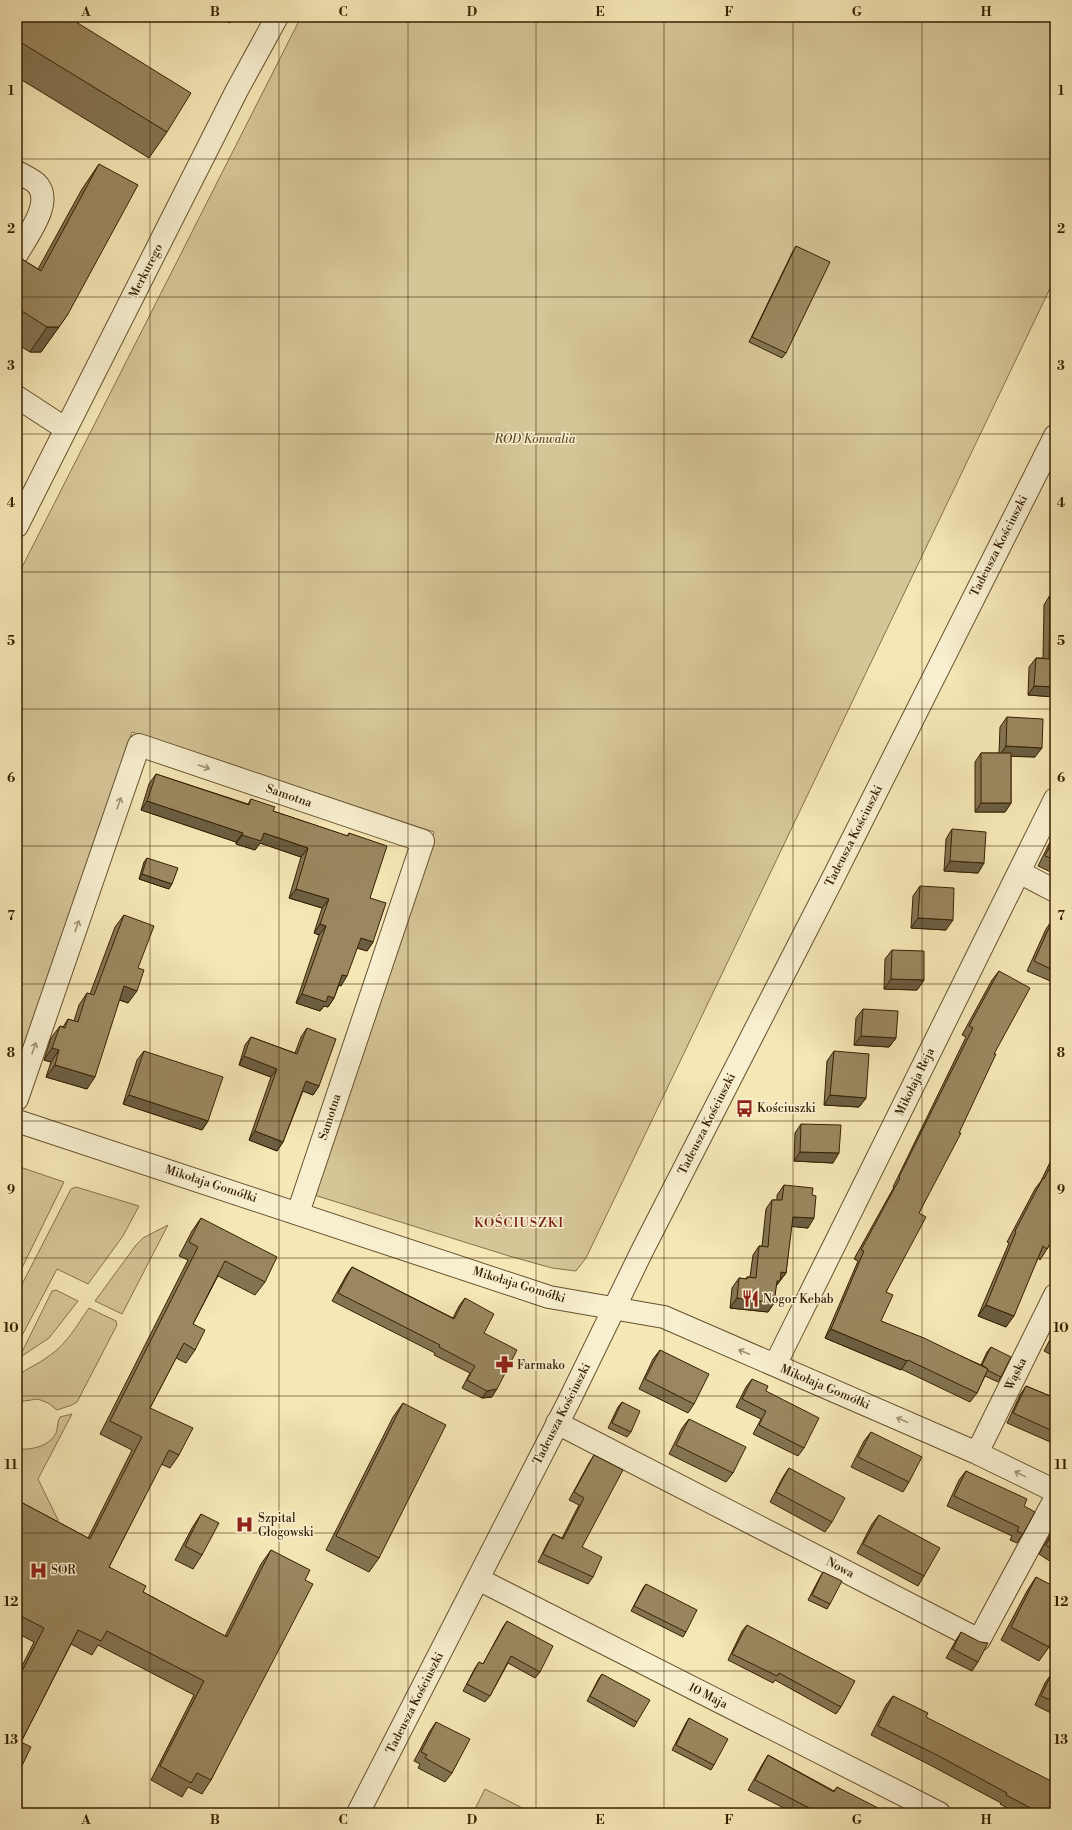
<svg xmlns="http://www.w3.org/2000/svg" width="1072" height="1830" viewBox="0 0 1072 1830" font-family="'Libre Bodoni',serif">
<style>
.green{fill:#d5c597;stroke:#86724c}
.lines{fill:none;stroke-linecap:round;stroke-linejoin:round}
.minor-casing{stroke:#66522e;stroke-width:24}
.minor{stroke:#f8efd0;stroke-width:22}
.wall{fill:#847452;stroke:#372001}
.shaded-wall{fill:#6c5e42;stroke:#372001}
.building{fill:#9a875f;stroke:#372001}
.oneway{stroke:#a19273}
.grid{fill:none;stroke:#372001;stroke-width:1;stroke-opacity:0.55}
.labels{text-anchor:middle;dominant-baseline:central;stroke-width:3;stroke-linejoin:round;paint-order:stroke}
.street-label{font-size:12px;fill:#372001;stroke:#f8efd0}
.park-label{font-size:12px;font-style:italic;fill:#5e4926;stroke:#f8efd0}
.poi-label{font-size:12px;fill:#372001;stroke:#f8efd0;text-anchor:start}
.neighbourhood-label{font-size:13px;letter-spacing:1px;fill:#7a1f14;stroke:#f8efd0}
.neatline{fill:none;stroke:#372001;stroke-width:1.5}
.grid-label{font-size:13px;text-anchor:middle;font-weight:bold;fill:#372001}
</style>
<rect width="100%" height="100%" fill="#f5e7b6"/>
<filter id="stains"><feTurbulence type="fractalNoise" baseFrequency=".005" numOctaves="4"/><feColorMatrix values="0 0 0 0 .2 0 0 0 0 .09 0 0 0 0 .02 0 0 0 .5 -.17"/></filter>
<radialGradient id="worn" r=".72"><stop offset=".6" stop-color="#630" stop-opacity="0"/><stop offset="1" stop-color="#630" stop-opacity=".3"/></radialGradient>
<path class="green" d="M301,17H1055V278L586,1258L576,1271L552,1268L509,1256L311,1194L434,832L132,732L17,1065V577Z
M17,1166L64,1182L17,1278Z
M76,1187L139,1206L123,1236L88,1284L57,1269L17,1345V1294L71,1189Z
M168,1225L122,1314L95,1301L136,1245L143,1238Z
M56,1290L78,1301L49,1338L19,1358L52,1291Z
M89,1308L116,1321L117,1325L77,1402L72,1405L57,1410L48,1403L38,1399L17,1402V1376C27,1368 39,1364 49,1356C67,1344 77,1325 89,1308Z
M72,1414L38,1479L58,1520L57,1522L17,1503V1449C31,1450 49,1447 56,1433C58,1428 57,1422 60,1417Z
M485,1789L532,1813H473Z"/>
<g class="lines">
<defs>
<path id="minor" d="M17,172C23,175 31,179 36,183C55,201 27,236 17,254
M17,397L66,429
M17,526L237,90L277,17
M1019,872L1055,891
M17,1099L139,745L423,841L298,1213
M17,1121L549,1297L664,1317L977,1453L1055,1491
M775,1365L1055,799
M557,1423L979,1640L1055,1499
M977,1453L1055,1295
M478,1579L939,1813
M358,1813L568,1403L643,1249L834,876L1055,436"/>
</defs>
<use href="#minor" class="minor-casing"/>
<use href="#minor" class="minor"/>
</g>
<path class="wall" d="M17,17L167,132L149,158L17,77Z
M219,17H234L230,23Z
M99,164L68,314L41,352H30L17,344V256L38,269L82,189Z
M796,246L786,353L782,358L749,342L793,251Z
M1050,595L1055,697L1028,695L1029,667L1036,658H1043L1044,605Z
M1007,717L1035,757L1011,756V803L1005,812H975V762L981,753H999L1000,727Z
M156,774L248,804L251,799L273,811L347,836L349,833L370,898L373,942L367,951L357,948L341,986L339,985L334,998L328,1007L324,1006L320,1011L296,1003L319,935L314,933L322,908L289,898L301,857L260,843L255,850L236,844V842L141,810L149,784Z
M952,829L984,863L978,873L944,871L946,839Z
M1055,832V874L1038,866Z
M147,858L169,889L139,879L144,862Z
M920,886L946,930L911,928L913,896Z
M124,915L138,968L128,1003L119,1000L87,1089L46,1077L51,1062L44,1060L51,1038L60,1026L63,1027L68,1019L74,1021L79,1005L87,993L90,994L115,927Z
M1053,919L1055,920V983L1027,971L1046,929Z
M892,950L924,980L917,990L884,989L885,959Z
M999,971L994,1054L919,1213L886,1292L881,1321L981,1365L987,1352L991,1347L1001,1377L998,1382L985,1376L977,1393L970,1402L901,1369V1370L825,1338L858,1261L854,1259L894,1187H893L966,1037L962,1035L992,980Z
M863,1009L896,1038L889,1047L854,1045L856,1018Z
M307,1028L319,1086L313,1095L303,1091L283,1142L277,1151L249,1140L271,1077L239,1065L245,1045L251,1037L295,1053L301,1037Z
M144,1051L208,1121L202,1130L123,1104L137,1060Z
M834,1051L866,1098L859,1107L824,1105L827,1061Z
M801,1124L833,1163L794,1161L795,1133Z
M1055,1152V1235L1047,1249L1040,1260L1038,1258L1006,1327L978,1316L1009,1243L1007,1242L1035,1189L1041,1181Z
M784,1185L808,1228L791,1226L786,1273L776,1286L774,1303L768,1312L730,1308L732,1288L739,1278L746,1279L747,1277H750L753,1255L759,1246H762L766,1209L772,1200H777V1195Z
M201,1218L265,1282L255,1295L218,1276L193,1324L195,1350L186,1363L176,1358L150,1408L179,1455L170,1468L161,1464L109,1567L143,1592L225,1636L261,1564L271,1550L305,1580L211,1780L202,1794L188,1787L182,1797L151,1780L194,1695L98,1645L92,1655L71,1644L21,1742L17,1776V1676L34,1642L17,1633V1500L88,1538L132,1450L100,1434L188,1260L179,1256L192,1231Z
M352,1267L453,1318L459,1306L465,1298L484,1333L492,1397L482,1398L462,1388L470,1373L434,1355L435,1353L332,1301L347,1274Z
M1055,1330V1357L1044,1351Z
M660,1350L694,1404L688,1413L639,1389L653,1359Z
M752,1379L804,1448L798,1456L753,1434L761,1419L736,1407L746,1387Z
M1026,1386L1055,1398V1444L1007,1423L1020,1395Z
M622,1402L631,1432L627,1437L608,1428L618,1407Z
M403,1403L379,1558L369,1572L326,1550L393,1417Z
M689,1419L733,1473L726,1482L669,1454L682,1428Z
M871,1432L909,1482L903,1492L851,1467L864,1441Z
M594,1455L582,1547L593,1577L588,1584L538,1562L548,1542L553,1534L562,1538L579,1505L569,1500L589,1463Z
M789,1468L832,1522L825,1532L770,1502L783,1477Z
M966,1471L1024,1506L1023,1534L1017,1543L1010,1540L1012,1536L947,1506L959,1480Z
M201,1514L202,1555L193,1569L175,1560L192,1528Z
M879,1515L924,1576L918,1586L857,1553L872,1524Z
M1055,1527V1563L1048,1560L1039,1554L1051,1533Z
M823,1572L830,1604L827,1609L808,1600L820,1577Z
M1036,1577L1049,1647L1039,1661L1001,1640L1027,1591Z
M646,1584L686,1632L683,1637L631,1611L643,1588Z
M507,1621L540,1672L535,1678L508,1663L490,1696L485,1702L463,1691L475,1668L479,1662L483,1664L503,1627Z
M747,1625L841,1707L836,1714L775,1680L773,1683L728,1660L742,1631Z
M961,1632L978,1662L972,1671L946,1658L955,1642Z
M1052,1673L1055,1675V1715L1035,1705L1045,1683Z
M602,1674L637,1722L634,1727L587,1701L599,1678Z
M893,1696L926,1717L1054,1813H1016L1000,1804L1001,1803L930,1765L871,1735L886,1705Z
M689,1718L714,1765L711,1770L672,1750L686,1723Z
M436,1722L452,1773L445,1782L418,1768L420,1764L414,1761L430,1731Z
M768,1755L834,1791L837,1787L880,1813H794L748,1790L762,1765Z"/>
<path class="shaded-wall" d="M47,327H59L41,352H30Z
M1034,686L1055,687V697L1028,695Z
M1006,746L1042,748L1035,757L999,756Z
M147,801L243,833L236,842L141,810Z
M981,803H1011L1005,812H975Z
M264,833L308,848L301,857L260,843L255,850L236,844L242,835Z
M950,861L984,863L978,873L944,871Z
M142,874L172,884L169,889L139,879Z
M296,889L329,899L322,908L289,898Z
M918,918L953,920L946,930L911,928Z
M320,924L326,926L319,935L314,933Z
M361,938L373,942L367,951L354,947Z
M342,975L347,976L341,986L336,984Z
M891,979L924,980L917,990L884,989Z
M124,986L137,991L128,1003L115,998Z
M302,994L328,996L334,998L328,1007L324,1006L320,1011L296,1003Z
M861,1036L896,1038L889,1047L854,1045Z
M52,1048L59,1050L51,1062L44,1060Z
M244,1056L277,1069L271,1077L239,1065Z
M55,1065L95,1077L87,1089L46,1077Z
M306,1081L319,1086L313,1095L300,1090Z
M129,1095L208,1121L202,1130L123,1104Z
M830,1095L866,1098L859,1107L824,1105Z
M255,1131L283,1142L277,1151L249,1140Z
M800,1152L839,1153L833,1163L794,1161Z
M793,1217L814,1218L808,1228L786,1226Z
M781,1272L786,1273L773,1290L774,1281Z
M737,1298L774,1303L768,1312L730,1308Z
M986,1305L1014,1316L1006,1327L978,1316Z
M831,1329L907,1361L901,1370L825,1338Z
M497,1389L492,1397L482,1398L487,1391Z"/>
<path class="building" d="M17,17H68L191,93L167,132L17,40Z
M99,164L138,185L68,314L59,327H47L17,308V256L41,271Z
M796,246L830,262L786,353L752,337Z
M1050,595L1055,596V687L1034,686L1036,658L1049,659Z
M1007,717L1043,719L1042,748L1006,746Z
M981,753H1011V803H981Z
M156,774L249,805L251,799L275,807L273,811L348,836L349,833L387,846L370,898L386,903L373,942L361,938L347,976L342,975L334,998L328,996L326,1002L302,994L326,926L320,924L329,899L296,889L308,848L264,833L261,841L242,835L243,833L147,801Z
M952,829L986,832L984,863L950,861Z
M1055,836V860L1045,856Z
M147,858L178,868L172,884L142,874Z
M920,886L954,888L953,920L918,918Z
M124,915L154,926L138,968L144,970L137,991L124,986L95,1077L55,1065L59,1050L52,1048L60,1026L65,1028L68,1019L78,1022L87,993L94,995Z
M1053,919L1055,920V971L1034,961Z
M892,950L924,951V980L891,979Z
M999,971L1030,988L994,1054H996L959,1133H961L919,1213L926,1217L886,1292L893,1295L881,1321L924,1338L988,1369L977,1393L908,1360L907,1361L831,1329L864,1251L861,1250L900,1178L899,1177L973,1028L969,1026Z
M863,1009L898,1011L896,1038L861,1036Z
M307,1028L336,1039L319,1086L306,1081L283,1142L255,1131L277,1069L244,1056L251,1037L297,1054Z
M144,1051L223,1077L208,1121L129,1095Z
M834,1051L869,1054L866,1098L830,1095Z
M801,1124L841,1125L839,1153L800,1152Z
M1055,1157V1235L1047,1249L1043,1246L1014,1316L986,1305L1016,1232L1015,1231L1043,1178L1044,1179Z
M784,1185L813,1188L812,1195L816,1196L814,1218L793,1217L786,1273L781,1272L780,1281H777L774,1303L737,1298L739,1278L747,1279V1277L756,1278L759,1246L768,1247L772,1200H782Z
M201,1218L277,1257L265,1282L225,1261L193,1324L205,1330L195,1350L184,1343L150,1408L193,1428L179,1455L169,1450L109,1567L146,1586L143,1592L227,1637L271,1550L310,1570L305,1580L313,1584L211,1780L197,1773L191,1783L160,1766L204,1681L107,1631L101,1641L78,1630L21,1742L31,1747L17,1776V1681L44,1628L17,1614V1500L90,1539L142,1437L110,1421L198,1247L189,1242Z
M352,1267L454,1319L465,1298L494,1314L484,1333L517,1350L497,1389L487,1391L467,1380L475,1366L439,1347L440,1345L338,1293Z
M1055,1334V1344L1051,1342Z
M991,1347L1011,1357L1001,1377L987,1370L988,1369L982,1365Z
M660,1350L709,1374L694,1404L645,1379Z
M752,1379L768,1386L766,1391L819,1418L804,1448L759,1425L766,1411L742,1399Z
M1026,1386L1055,1398V1432L1013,1413Z
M622,1402L640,1411L631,1432L612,1423Z
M403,1403L446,1425L379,1558L336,1536Z
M689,1419L746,1447L733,1473L676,1445Z
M871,1432L922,1457L909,1482L858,1457Z
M594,1455L623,1470L582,1547L602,1557L593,1577L543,1554L553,1534L563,1539L584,1498L574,1492Z
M789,1468L845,1498L832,1522L776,1492Z
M966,1471L1027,1499L1024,1506L1035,1512L1023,1534L1017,1531L1019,1527L954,1496Z
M201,1514L219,1523L202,1555L185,1546Z
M879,1515L940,1548L924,1576L863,1544Z
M1055,1528V1551L1046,1545Z
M823,1572L842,1581L830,1604L812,1595Z
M1036,1577L1055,1587V1635L1049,1647L1011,1627Z
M646,1584L697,1610L686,1632L634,1606Z
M507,1621L553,1646L540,1672L511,1656L490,1696L467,1684L479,1662L483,1664Z
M747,1625L855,1681L841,1707L779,1673L777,1676L732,1654Z
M961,1632L980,1642L988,1643L978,1662L953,1649Z
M1052,1673L1055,1675V1702L1041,1696Z
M602,1674L650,1700L637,1722L590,1696Z
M893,1696L928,1713L926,1717L1055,1783V1811L1054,1813H1040L1006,1795L1007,1793L937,1755L878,1726Z
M689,1718L728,1739L714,1765L676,1745Z
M436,1722L470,1739L452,1773L425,1758L427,1755L421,1752Z
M768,1755L834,1792L837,1787L882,1810L880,1813H819L755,1780Z"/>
<defs><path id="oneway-shaft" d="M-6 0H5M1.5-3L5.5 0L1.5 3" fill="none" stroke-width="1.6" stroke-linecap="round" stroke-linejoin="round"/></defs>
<g class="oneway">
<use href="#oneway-shaft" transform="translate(204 767) rotate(19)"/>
<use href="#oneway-shaft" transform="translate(119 803) rotate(-71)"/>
<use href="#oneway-shaft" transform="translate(77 926) rotate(-71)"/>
<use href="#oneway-shaft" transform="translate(34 1048) rotate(-71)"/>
<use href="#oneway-shaft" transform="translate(744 1352) rotate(-157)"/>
<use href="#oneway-shaft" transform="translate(902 1420) rotate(-157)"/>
<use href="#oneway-shaft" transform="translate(1020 1474) rotate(-154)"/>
</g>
<path class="grid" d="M150,17V1813M279,17V1813M408,17V1813M536,17V1813M664,17V1813M793,17V1813M922,17V1813M17,159H1055M17,297H1055M17,434H1055M17,572H1055M17,709H1055M17,846H1055M17,984H1055M17,1121H1055M17,1258H1055M17,1396H1055M17,1533H1055M17,1671H1055"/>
<defs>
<symbol id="bus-bare" viewBox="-9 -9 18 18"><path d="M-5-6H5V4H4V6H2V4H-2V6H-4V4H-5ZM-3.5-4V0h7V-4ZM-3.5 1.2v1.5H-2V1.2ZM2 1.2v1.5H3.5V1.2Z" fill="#8f2418" stroke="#f8efd0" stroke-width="2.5" paint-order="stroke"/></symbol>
<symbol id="restaurant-bare" viewBox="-9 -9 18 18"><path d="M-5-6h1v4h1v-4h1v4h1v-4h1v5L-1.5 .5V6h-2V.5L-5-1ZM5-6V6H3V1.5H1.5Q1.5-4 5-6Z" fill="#8f2418" stroke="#f8efd0" stroke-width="2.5" paint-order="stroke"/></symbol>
<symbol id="pharmacy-bare" viewBox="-9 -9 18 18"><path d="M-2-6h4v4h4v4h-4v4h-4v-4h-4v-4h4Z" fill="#8f2418" stroke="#f8efd0" stroke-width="2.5" paint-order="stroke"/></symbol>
<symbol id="hospital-bare" viewBox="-9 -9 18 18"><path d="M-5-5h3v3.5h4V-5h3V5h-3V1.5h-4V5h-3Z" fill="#8f2418" stroke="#f8efd0" stroke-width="2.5" paint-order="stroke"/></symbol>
</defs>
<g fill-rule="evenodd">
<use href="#bus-bare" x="732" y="1096" width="25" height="25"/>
<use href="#restaurant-bare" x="738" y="1286" width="25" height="25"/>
<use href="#pharmacy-bare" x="492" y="1352" width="25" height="25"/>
<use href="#hospital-bare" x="232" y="1512" width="25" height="25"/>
<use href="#hospital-bare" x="26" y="1558" width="25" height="25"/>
</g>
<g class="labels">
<g class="street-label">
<text transform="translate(146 271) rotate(-63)">Merkurego</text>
<text transform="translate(999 546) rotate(-63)">Tadeusza Kościuszki</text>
<text transform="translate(289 796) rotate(19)">Samotna</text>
<text transform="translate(854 836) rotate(-63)">Tadeusza Kościuszki</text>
<text transform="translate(915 1082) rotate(-64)">Mikołaja Reja</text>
<text transform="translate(330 1117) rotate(-72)">Samotna</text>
<text transform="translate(707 1124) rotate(-63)">Tadeusza Kościuszki</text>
<text transform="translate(211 1184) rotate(18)">Mikołaja Gomółki</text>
<text transform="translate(519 1285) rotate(17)">Mikołaja Gomółki</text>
<text transform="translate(1016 1374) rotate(-64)">Wąska</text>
<text transform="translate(825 1387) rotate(23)">Mikołaja Gomółki</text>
<text transform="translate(562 1414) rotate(-63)">Tadeusza Kościuszki</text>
<text transform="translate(840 1568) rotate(27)">Nowa</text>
<text transform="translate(708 1696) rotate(27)">10 Maja</text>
<text transform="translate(415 1703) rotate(-63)">Tadeusza Kościuszki</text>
</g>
<g class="park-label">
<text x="535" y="439">ROD Konwalia</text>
</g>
<g class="poi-label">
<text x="757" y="1108">Kościuszki</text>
<text x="763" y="1299">Nogor Kebab</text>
<text x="517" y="1365">Farmako</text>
<text x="258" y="1518">Szpital<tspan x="258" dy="14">Głogowski</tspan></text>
<text x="51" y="1570">SOR</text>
</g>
<g class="neighbourhood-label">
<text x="519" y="1223">KOŚCIUSZKI</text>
</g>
</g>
<rect width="1072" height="1830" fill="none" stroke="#f5e7b6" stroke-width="44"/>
<rect x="22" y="22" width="1028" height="1786" class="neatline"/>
<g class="grid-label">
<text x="86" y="16">A</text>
<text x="215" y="16">B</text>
<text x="343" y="16">C</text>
<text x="472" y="16">D</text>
<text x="600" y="16">E</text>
<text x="729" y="16">F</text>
<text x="857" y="16">G</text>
<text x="986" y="16">H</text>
<text x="11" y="95">1</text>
<text x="1061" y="95">1</text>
<text x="11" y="233">2</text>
<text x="1061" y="233">2</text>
<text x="11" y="370">3</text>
<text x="1061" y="370">3</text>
<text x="11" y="507">4</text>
<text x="1061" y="507">4</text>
<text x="11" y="645">5</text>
<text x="1061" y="645">5</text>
<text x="11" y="782">6</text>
<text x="1061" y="782">6</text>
<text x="11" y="920">7</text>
<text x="1061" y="920">7</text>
<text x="11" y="1057">8</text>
<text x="1061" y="1057">8</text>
<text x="11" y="1194">9</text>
<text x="1061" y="1194">9</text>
<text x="11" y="1332">10</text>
<text x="1061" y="1332">10</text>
<text x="11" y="1469">11</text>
<text x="1061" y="1469">11</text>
<text x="11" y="1606">12</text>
<text x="1061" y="1606">12</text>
<text x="11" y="1744">13</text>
<text x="1061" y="1744">13</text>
<text x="86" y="1824">A</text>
<text x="215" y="1824">B</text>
<text x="343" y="1824">C</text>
<text x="472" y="1824">D</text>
<text x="600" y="1824">E</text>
<text x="729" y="1824">F</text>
<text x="857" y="1824">G</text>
<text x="986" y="1824">H</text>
</g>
<rect width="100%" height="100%" filter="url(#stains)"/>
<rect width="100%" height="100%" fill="url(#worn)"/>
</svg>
